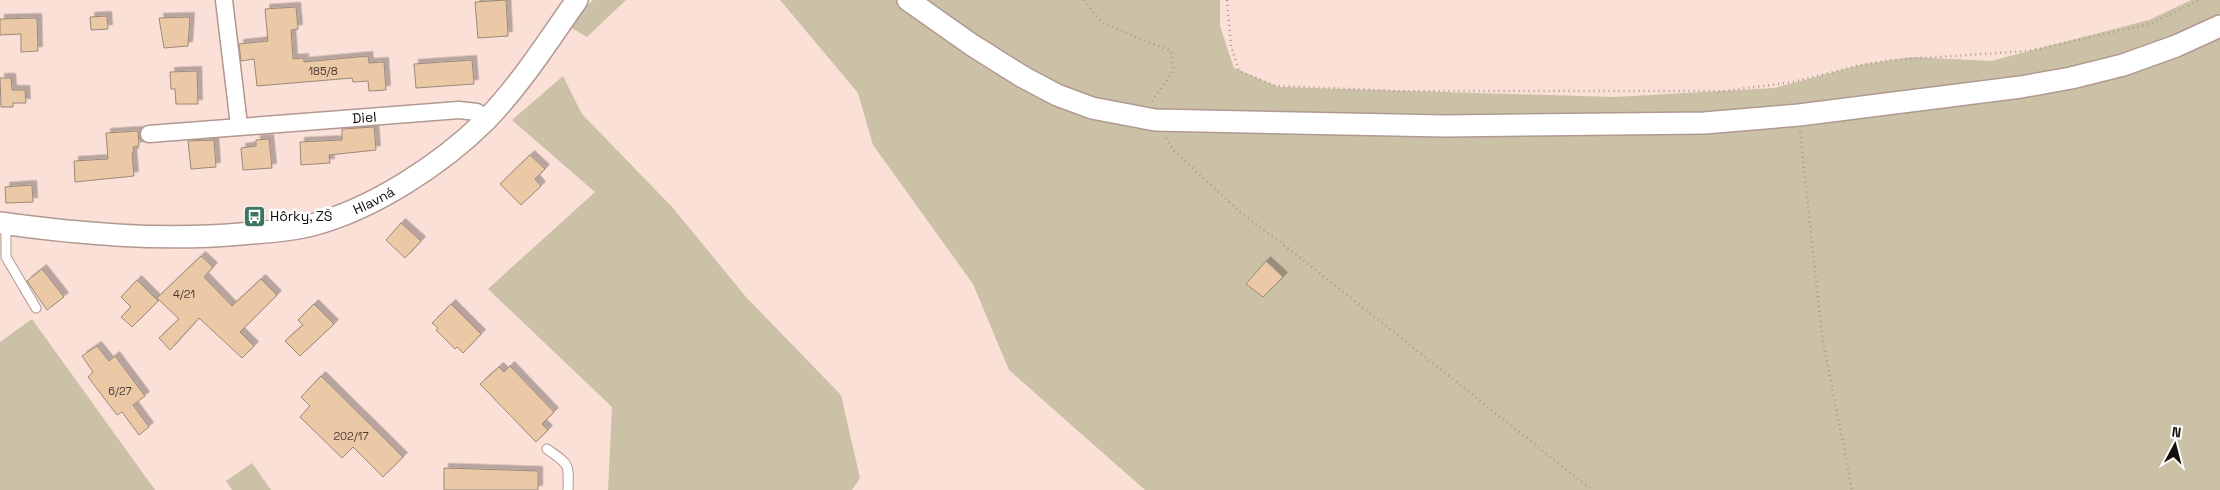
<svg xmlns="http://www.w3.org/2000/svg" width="2220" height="490" viewBox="0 0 2220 490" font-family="'Space Grotesk',sans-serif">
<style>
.green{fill:#cac1a7}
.building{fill:#ebc8a6;stroke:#9b8a79;filter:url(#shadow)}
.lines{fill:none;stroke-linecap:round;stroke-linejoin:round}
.service-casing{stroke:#b19991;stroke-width:11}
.minor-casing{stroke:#b19991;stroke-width:19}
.tertiary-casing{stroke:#b19991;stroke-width:24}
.path{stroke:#ac9891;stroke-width:2.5;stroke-dasharray:1 4;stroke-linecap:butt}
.service{stroke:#fff;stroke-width:9}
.minor{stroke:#fff;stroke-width:16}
.tertiary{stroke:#fff;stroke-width:21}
.labels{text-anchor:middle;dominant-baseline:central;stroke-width:5;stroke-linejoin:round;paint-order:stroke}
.number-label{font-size:11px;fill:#4b3c32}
.street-label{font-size:14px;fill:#160e0b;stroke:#fff}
.poi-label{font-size:14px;fill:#160e0b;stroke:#fff;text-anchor:start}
</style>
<defs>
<filter id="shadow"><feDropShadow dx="4.5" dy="-4.5" stdDeviation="0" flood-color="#0004"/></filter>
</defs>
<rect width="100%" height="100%" fill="#fae0d7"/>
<path class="green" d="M593,0H626L587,37L567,25Z
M780,0H1220V26L1234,68L1278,87L1614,97L1774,88L1860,65L1912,57L1991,61L2149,20L2191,0H2220V490H1145L1009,370L973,284L873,145L858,93Z
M563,76L582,114L673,208L746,297L841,395L860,478L852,490H608L612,407L488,289L595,192L512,120Z
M32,319L155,490H0V342Z
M252,463L271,490H232L226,481Z"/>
<path class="building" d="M506,0L508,36L478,38L475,2Z
M296,7L298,29L291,30L293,59L304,58V62L368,56L369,63L384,62L386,90L369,91L368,81L353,82L352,78L257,86L254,59L241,61L239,44L268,41L265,9Z
M107,16L108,29L91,30L90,17Z
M190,17L188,46L164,48L159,18Z
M37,18L38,51L21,52V34L0,35V19Z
M472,60L474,84L416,88L414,64Z
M197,71L198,104H176L175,89H171L170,72Z
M0,78H11L12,90H25L26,103H13V107H1Z
M374,127L376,150L329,155L330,163L301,165L300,142L342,140V129Z
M138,131L139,146L133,147L134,153H132L134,176L75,182L74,161L108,159L106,133Z
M269,139L272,168L243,170L241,148L256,146V140Z
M214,140L216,167L191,169L188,141Z
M530,155L545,169L535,179L541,186L521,205L500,184Z
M32,185L33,202L6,203L5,187Z
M401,223L421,241L405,258L386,240Z
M201,256L213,267L204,277L232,306L261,279L277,295L240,332L254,346L242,358L199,318L170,350L159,338L179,319L157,298Z
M1266,261L1283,277L1263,297L1246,284Z
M42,269L64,297L47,310L27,281Z
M137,280L158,301L132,327L121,317L131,307L121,297Z
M314,304L334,324L300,356L285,341L303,325L298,320Z
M451,304L481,334L463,353L457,347L455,349L436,330L438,328L432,323Z
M97,346L109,361L115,356L145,396L133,405L149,427L139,435L122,412L117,415L88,377L93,372L82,356Z
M510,366L554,412L542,424L548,430L536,442L480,384L499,367L504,372Z
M321,376L403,457L383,477L353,447L342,458L300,417L310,406L301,397Z
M444,468L538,471V490H444Z"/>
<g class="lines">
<defs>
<path id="service" d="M6,224V257L36,308
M547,449C569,465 569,462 568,490"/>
<g id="minor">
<path d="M224,0L239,125"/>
<path id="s1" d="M149,134L459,110L477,112L487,119"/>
</g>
<g id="tertiary">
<path d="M908,0L972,45L1023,77L1057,95L1092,108L1155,120L1445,126L1704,123L1799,115L2021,87L2071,78L2123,65L2176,46L2220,26"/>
<path id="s2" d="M0,223C80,234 161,241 241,234C265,232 289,231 312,225C373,209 442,164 486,120C521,84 548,41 577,0"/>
</g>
</defs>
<use href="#service" class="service-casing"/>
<use href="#minor" class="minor-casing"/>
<use href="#tertiary" class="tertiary-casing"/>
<path class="path" d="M1084,0L1102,23L1171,51L1174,70L1152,101
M1227,0L1231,46L1239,71L1276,86L1401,91H1724L1793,82L1860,65L1892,60L2028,51L2149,24L2200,0
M1800,132L1822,335L1852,490
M1166,138L1173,150L1240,212L1293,252L1592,490"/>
<use href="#service" class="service"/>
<use href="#minor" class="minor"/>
<use href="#tertiary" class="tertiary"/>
</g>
<defs>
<symbol id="bus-square" viewBox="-11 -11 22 22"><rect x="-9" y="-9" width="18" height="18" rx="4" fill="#3b765f" stroke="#fff"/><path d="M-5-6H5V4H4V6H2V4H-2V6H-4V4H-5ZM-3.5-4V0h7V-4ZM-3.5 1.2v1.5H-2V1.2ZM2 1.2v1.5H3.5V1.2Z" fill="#fff"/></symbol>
</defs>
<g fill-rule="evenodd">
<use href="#bus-square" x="242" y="204" width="25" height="25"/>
</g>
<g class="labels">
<g class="number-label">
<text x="323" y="71">185/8</text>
<text x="184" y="294">4/21</text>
<text x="120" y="391">6/27</text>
<text x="351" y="436">202/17</text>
</g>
<g class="street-label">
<text stroke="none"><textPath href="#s1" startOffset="216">Diel</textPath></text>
<text stroke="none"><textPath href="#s2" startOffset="380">Hlavná</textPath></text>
</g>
<g class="poi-label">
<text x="270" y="216">Hôrky, ZŠ</text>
</g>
</g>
<g transform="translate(2175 445) rotate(7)" stroke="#ffffff" stroke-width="4" paint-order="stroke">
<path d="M0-4L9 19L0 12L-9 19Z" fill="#160e0b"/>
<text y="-8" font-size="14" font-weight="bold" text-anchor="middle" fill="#160e0b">N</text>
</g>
</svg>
